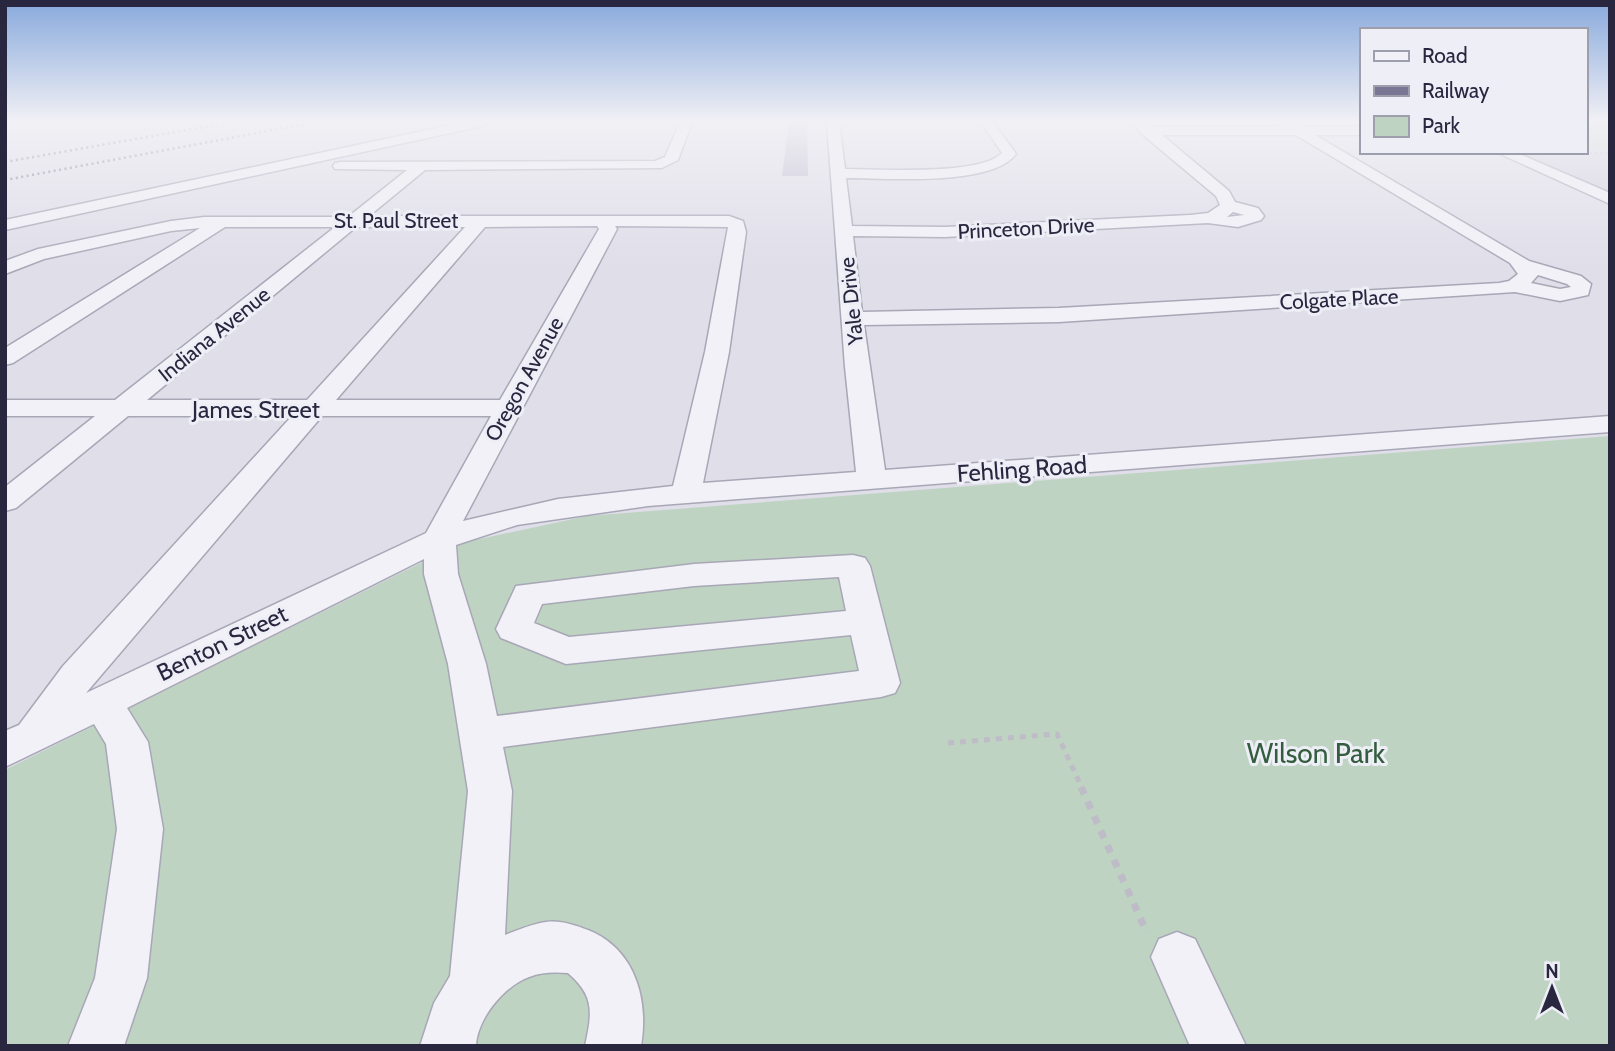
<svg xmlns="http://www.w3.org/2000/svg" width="1615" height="1051" viewBox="0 0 1615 1051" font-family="Cabin,sans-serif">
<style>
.built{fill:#d1d0de}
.green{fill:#bfd3c3}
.building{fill:#bcbbcc}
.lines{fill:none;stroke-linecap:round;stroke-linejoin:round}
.minor-casing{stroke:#a8a7b6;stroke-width:3}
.path-far2{stroke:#bebcc7;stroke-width:2;stroke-dasharray:2.5 2.5;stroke-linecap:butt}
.path-far1{stroke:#bebcc7;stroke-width:5;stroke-dasharray:6 6;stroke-linecap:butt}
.path{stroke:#bebcc7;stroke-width:7;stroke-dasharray:8 8;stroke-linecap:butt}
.minor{fill:#f2f1f7;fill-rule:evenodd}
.rail{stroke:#797793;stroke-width:2.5;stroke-dasharray:2 3.5;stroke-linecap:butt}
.labels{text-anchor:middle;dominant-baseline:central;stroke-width:6;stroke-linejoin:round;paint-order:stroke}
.far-street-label{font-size:21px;fill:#292640;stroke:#eeeef6}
.street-label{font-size:24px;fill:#292640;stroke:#eeeef6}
.near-park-label{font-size:28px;fill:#335d3e;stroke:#eeeef6}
</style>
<rect width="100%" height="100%" fill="#dfdee9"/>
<path class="built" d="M1585,122H1610V194L1510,152H1585Z"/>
<path class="green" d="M1585,122H1610V148L1585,147Z
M1610,436V1046H5V770L461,543L587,516Z"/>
<path class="building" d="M789,122H807L808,176H782Z"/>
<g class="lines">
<defs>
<path id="minor" d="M465,122H488L482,126L5,230V220Z
M680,122H692L678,160L662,168L425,170L369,216H729L743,221L746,232L729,352L703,483L856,472L845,367L827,122H839L845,169C878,169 980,176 1002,153L981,122H993L1016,154C991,187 886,178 846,178L852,226L945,227L1190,215L1208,213L1220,205L1216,196L1142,134L1133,122H1147L1153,127H1283L1277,122H1292L1301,127H1361V135H1315L1529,261L1581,276L1591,284L1588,295L1560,301L1515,292L1059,322L864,325L885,470L1610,416V432L648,506L517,525L456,545L458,574L486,664L497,716L859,671L851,635L566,664L501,638L496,629L516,586L694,564L853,555L865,558L870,566L900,683L895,693L881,697L503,747L512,791L505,935C518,930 532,924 546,922C561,920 574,925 588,930C635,949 649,999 641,1046H585C592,1013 595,996 568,973C554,972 542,972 529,977C504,986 477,1019 476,1046H420L434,1003L450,976L468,791L448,664L424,574V559L127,708L148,742L163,829L147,978L124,1046H68L95,978L117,829L106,744L94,724L5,767V731L19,725L63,666L292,416H128L16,508L5,511V487L95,416H5V400H115L335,227H225L13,363L5,365V348L200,228L171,231L44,259L5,274V261L38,249L171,221L204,217H348L407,170L335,169L333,166L335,163L340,162L655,161L665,157ZM1162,135H1296L1510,263L1518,274L1509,281L1499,283L1059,308L862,312L853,236L945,237L1208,223L1238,227L1261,220L1264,216L1258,208L1235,202L1229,191ZM1233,212L1244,215L1227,217ZM597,226L599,229L500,400H336L485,227ZM615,226L728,227L705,352L673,486L558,499L463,521L617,229ZM356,227H465L307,400H147ZM1538,275L1567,284L1571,287L1560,289L1531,283ZM322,416H491L426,533L86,693ZM839,577L846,611L569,637L534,623L542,604L694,586Z
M1496,152H1515L1610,193V204Z
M1177,932L1195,939L1246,1046H1190L1151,957L1159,939Z"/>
</defs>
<use href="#minor" class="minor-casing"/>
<path class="path-far2" d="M1555,153H1610"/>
<path class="path-far1" d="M948,743L1057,734L1082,788"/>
<path class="path" d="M1081,787L1147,933"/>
<use href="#minor" class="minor"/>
<path class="rail" d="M5,162L232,122
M5,180L316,122"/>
</g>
<linearGradient id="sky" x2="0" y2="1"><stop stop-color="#87a9dc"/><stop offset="0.45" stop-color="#f1f0f5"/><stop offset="1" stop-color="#f1f0f5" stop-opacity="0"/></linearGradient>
<rect width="1615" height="269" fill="url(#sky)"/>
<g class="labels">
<g class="far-street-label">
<text x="396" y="220">St. Paul Street</text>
<text transform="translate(1026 228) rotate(-3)">Princeton Drive</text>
<text transform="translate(1339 299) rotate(-3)">Colgate Place</text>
<text transform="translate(851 301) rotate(-96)">Yale Drive</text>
<text transform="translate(214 334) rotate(-39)">Indiana Avenue</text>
<text transform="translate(524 379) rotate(-61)">Oregon Avenue</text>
</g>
<g class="street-label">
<text x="256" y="409">James Street</text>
<text transform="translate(1022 469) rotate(-4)">Fehling Road</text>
<text transform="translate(222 643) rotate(-26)">Benton Street</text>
</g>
<g class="near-park-label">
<text x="1316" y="753">Wilson Park</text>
</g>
</g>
<rect width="1615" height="1051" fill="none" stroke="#292640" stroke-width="14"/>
<rect x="1360" y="28" width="228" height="126" fill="#eeeef6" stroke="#9f9ead" stroke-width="2"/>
<rect x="1374" y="51" width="35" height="10" fill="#f2f1f7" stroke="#9f9ead" stroke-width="2"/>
<text x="1422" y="63" font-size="21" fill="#292640">Road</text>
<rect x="1374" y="86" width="35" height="10" fill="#797793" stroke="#9f9ead" stroke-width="2"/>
<text x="1422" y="98" font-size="21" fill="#292640">Railway</text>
<rect x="1374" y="116" width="35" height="21" fill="#bfd3c3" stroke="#9f9ead" stroke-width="2"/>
<text x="1422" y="133" font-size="21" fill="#292640">Park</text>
<g transform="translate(1552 988)" stroke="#eeeef6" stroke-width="5" paint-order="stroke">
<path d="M0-5L12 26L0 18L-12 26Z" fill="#292640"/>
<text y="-10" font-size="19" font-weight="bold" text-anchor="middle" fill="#292640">N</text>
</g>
</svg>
